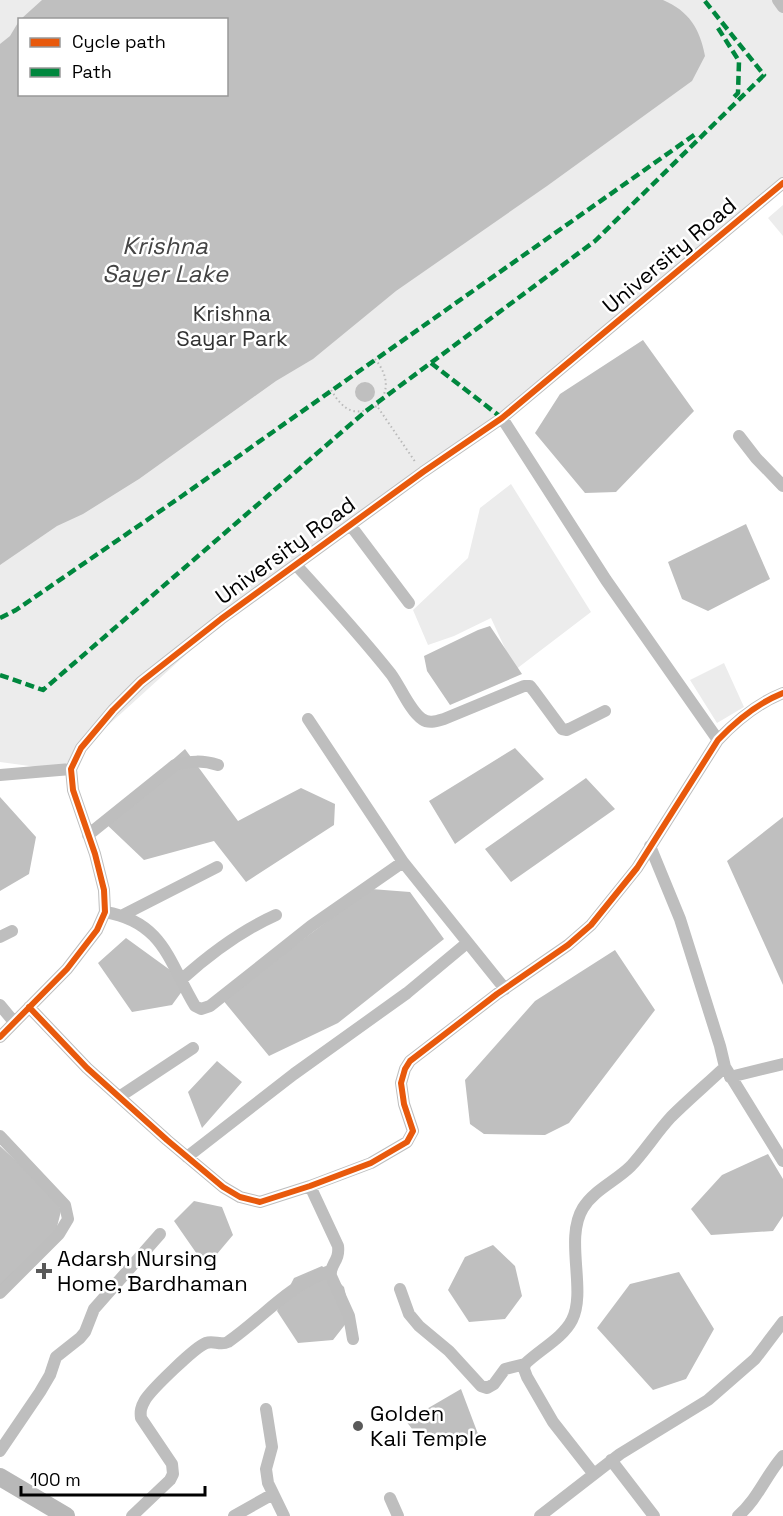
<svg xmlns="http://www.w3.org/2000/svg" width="783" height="1516" viewBox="0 0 783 1516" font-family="'Space Grotesk',sans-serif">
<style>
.green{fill:#ececec;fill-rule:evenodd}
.water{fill:#bfbfbf}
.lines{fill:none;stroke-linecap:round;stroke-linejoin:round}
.path{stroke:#b9b9b9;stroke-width:2;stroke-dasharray:1.5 3;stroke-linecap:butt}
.street{stroke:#bebebe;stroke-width:12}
.secondary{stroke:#b8b8b8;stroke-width:18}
.quiet{stroke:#00873e;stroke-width:4.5;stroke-dasharray:9 4.5;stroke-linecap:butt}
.cycleway-casing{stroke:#fff;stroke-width:10}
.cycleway{stroke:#e8590c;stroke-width:6}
.poi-dot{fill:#595959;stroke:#fff;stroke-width:2}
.labels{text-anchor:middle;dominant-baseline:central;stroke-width:5;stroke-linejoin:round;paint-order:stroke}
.street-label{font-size:22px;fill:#000;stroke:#fff}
.park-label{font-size:22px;fill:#333;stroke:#fff}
.poi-label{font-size:22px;fill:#000;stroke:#fff;text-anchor:start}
.water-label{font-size:24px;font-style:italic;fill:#444;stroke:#fff}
</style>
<rect width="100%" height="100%" fill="#fff"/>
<path class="green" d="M0,0H779L783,6V183L502,418L237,608L59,770L0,762ZM20,20H226V94H20Z
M783,205V236L768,218Z
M511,484L591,612L515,670L491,618L454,636L428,645L413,610L468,558L480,508Z
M724,663L744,707L717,723L690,680Z"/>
<path class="water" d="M42,0H663C689,11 700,29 705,56L692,81L547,186L396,291L313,359L276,381L139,479L83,514L57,526L0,565V44L10,36L19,21L20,94H226V20L21,19Z
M643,340L694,411L616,492L585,493L535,433L560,394Z
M355 392a10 10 0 1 1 20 0a10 10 0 1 1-20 0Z
M746,524L770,579L708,611L682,599L668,562Z
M490,626L522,674L450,705L427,671L424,656L478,630Z
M515,748L544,779L455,844L429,801Z
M185,749L238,821L301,788L335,804L334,825L246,882L214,841L144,860L103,821Z
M586,778L615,809L511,882L485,849Z
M0,797L36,837L29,874L0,891Z
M783,817V985L727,861Z
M371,889L410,892L444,939L338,1023L269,1056L222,999Z
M126,938L188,983L172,1005L132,1012L98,963Z
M615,950L655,1010L569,1123L545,1135L484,1134L470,1124L465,1080L535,1001Z
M217,1061L242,1082L202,1128L188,1092Z
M0,1146L57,1199L61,1211L56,1231L0,1288Z
M768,1154L783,1179V1216L773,1231L711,1235L691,1209L722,1175Z
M194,1201L222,1207L233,1235L206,1267L174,1221Z
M493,1245L515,1266L522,1296L505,1319L469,1322L448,1290L465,1257Z
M322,1266L344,1287L351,1317L333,1340L298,1343L277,1311L294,1278Z
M679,1272L714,1329L686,1379L653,1390L597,1328L630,1284Z
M461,1389L478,1434L457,1447L425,1446L406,1421Z"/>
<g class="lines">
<path class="path" d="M375,359C388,375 390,390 377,406L416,463
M331,390C344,411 354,417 377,406"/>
<path class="street" d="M778,0L783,7
M502,418L606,580L718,740
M739,436L756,458L783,486
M351,526L409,603
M297,566C329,601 361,636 391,674C400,686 410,711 422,719C429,724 437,721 444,719L524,686H530L534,691L562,729L567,730L605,711
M308,719L403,862L505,989
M0,775L71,769
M88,835L175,765C191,761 202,760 218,765
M650,846L680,919L720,1046L725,1067L783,1161
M105,912C164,922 169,963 195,1006L201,1009L210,1006L311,926L403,862
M123,915L217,867
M0,937L12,931
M182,979C211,953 240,931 276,915
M0,1005L14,1022
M29,1007L87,1068L167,1140L223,1187L240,1197L260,1202L310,1186L371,1163L407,1142L413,1131L404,1104L401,1083L405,1069L410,1061L497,994L568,945L591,925L637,868L718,740C737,720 758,703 783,693
M0,1037L67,969L97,930L105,912L104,890L95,854L73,790L71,769L81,748L113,710L141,682L221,619L423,472L502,418L783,183
M730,1077L783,1064
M119,1097L193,1048
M0,1136L65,1205L68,1219L59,1234L0,1293
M187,1157L294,1074L407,993L467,943
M310,1186L338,1246C340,1262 329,1264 331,1276L349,1316L353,1339
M400,1289L409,1314L419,1326L449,1351L481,1386L487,1388L494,1384L505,1369L525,1364
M266,1409L272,1447L266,1469L268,1483L284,1516
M0,1451L40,1392L50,1375L56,1357L80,1338L85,1332L94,1309L160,1234
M611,1460L654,1516
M593,1473L553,1422L527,1377L524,1369L525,1364C539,1350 563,1338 572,1320C587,1290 564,1239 583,1208C594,1190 616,1181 631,1166C645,1151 657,1132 671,1117C688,1100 707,1084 725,1067
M390,1498L398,1516
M132,1516L170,1480L173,1474L172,1464L141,1418C140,1411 141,1407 145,1400C151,1390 195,1347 206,1343C214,1340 220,1346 228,1342C264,1317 287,1286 330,1271
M234,1516L273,1494
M540,1516L620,1454L708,1400L755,1359L783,1322
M738,1516C758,1499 766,1475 783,1456"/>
<path class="secondary" d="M0,1477L66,1516"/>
<path class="quiet" d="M718,28L739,61L738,93L731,100
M431,363L502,418
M0,618L16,610L182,496L697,133
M0,675L43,690L366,411L595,241L764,75L704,0"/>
<defs>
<path id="cycleway" d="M29,1007L87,1068L167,1140L223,1187L240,1197L260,1202L310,1186L371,1163L407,1142L413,1131L404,1104L401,1083L405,1069L410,1061L497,994L568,945L591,925L637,868L718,740C737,720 758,703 783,693
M0,1037L67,969L97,930L105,912L104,890L95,854L73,790L71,769L81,748L113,710L141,682L221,619L423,472L502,418L783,183"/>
</defs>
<use href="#cycleway" class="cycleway-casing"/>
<use href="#cycleway" class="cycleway"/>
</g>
<g class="poi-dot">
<path d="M41 1262h6v6h6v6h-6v6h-6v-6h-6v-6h6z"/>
<circle cx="358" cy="1426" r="6"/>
</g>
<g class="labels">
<g class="street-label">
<text transform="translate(669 255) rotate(-40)">University Road</text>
<text transform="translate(285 550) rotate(-36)">University Road</text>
</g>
<g class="park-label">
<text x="232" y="313">Krishna<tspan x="232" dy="25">Sayar Park</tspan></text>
</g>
<g class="poi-label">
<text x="57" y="1258">Adarsh Nursing<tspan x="57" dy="25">Home, Bardhaman</tspan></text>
<text x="370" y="1413">Golden<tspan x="370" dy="25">Kali Temple</tspan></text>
</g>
<g class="water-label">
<text x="165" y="245">Krishna<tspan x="165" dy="28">Sayer Lake</tspan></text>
</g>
</g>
<rect x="18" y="18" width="210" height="78" fill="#ffffff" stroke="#999999" stroke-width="1.5"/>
<rect x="30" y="38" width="30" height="9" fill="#e8590c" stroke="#999999" stroke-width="1.5"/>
<text x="72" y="48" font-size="18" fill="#000000">Cycle path</text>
<rect x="30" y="68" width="30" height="9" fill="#00873e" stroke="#999999" stroke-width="1.5"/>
<text x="72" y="78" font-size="18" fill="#000000">Path</text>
<path d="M21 1486v9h184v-9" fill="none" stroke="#000000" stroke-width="3"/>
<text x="30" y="1486" font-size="18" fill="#000000" stroke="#ffffff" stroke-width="4.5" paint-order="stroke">100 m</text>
</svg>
